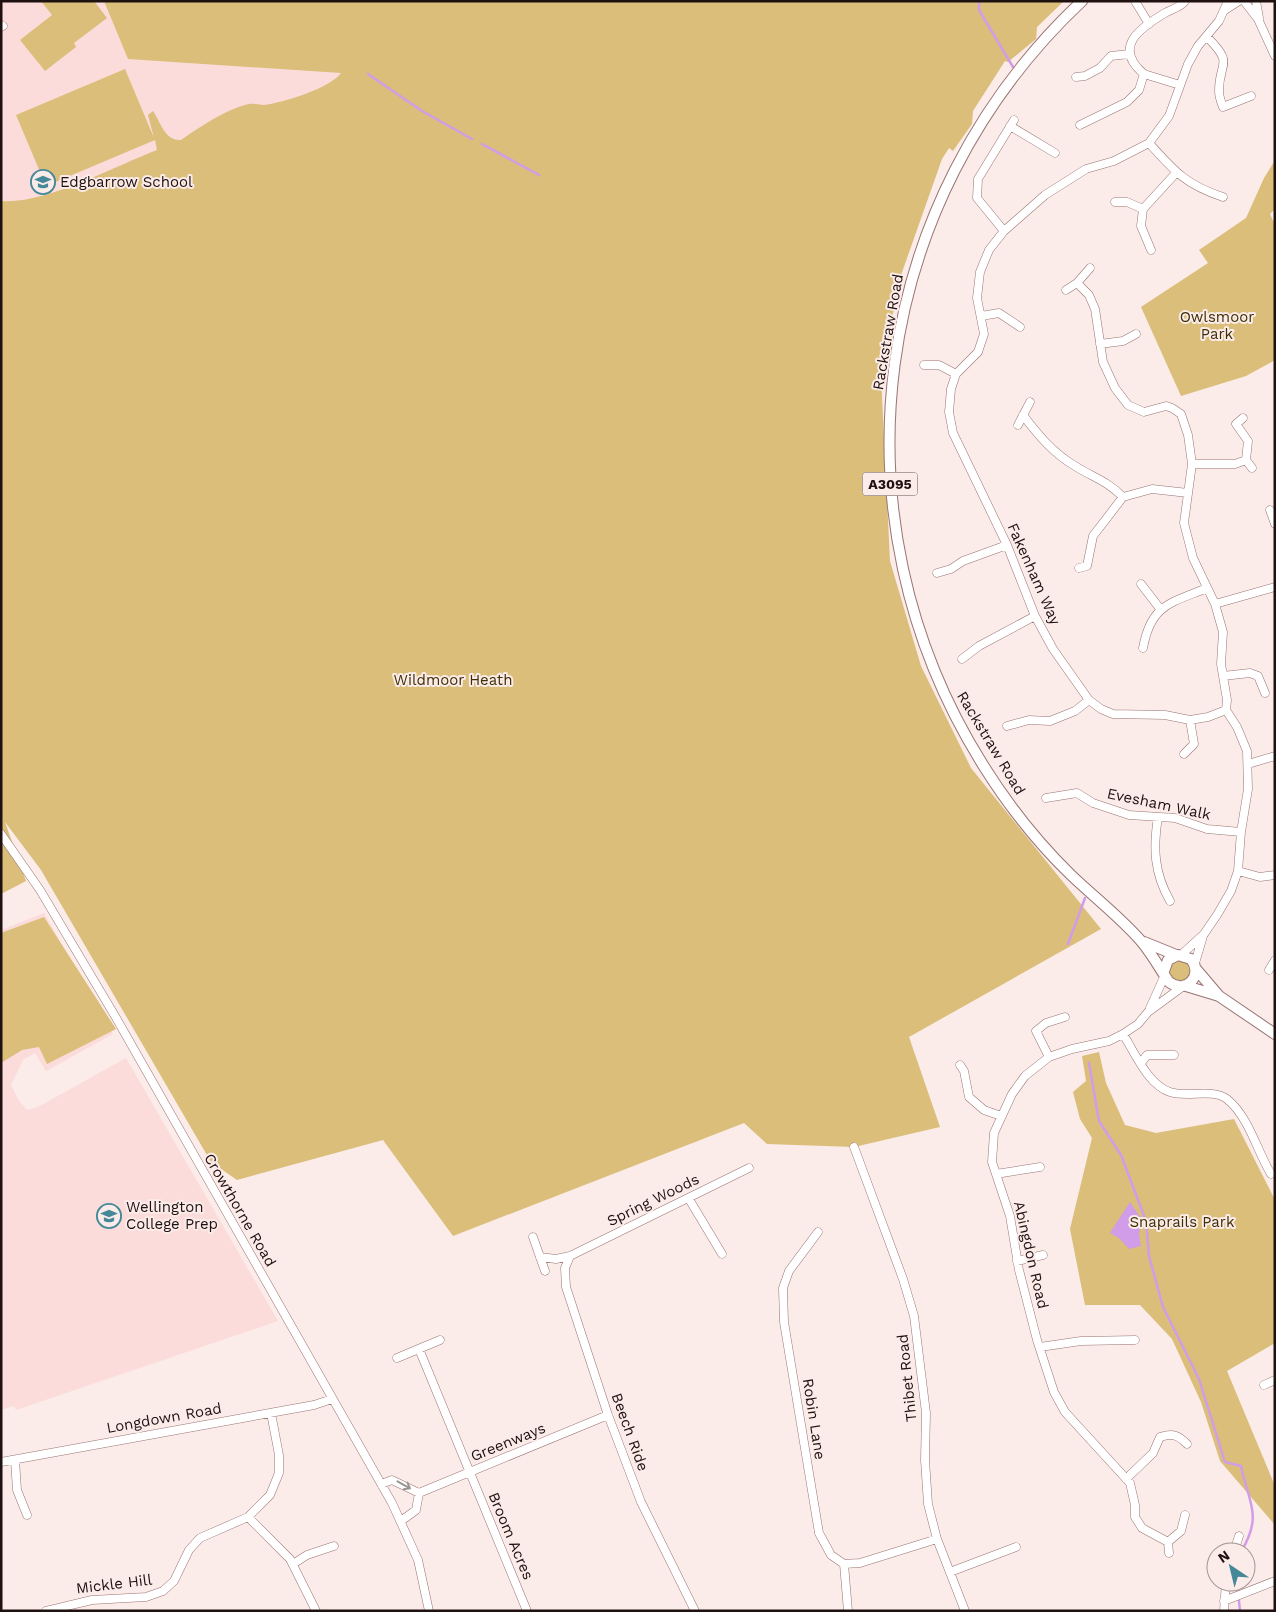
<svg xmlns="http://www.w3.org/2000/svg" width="1276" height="1612" viewBox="0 0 1276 1612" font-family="'Work Sans',sans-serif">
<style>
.built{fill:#fbdcda}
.green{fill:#dabe79}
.water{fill:#d19ce8}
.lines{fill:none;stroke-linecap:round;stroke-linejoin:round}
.stream{stroke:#d19ce8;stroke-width:2.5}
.minor-casing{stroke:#997472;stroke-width:9}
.major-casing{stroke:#997472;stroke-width:12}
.minor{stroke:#fff;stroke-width:8}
.major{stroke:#fff;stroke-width:10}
.oneway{stroke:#9a9493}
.labels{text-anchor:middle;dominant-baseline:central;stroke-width:4;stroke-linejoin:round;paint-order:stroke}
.shield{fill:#fbebe9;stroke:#605251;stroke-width:1}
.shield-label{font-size:14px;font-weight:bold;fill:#1e1110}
.poi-label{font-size:15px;fill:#1e1110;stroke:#fbebe9;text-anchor:start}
.park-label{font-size:15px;fill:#3d2f04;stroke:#fbebe9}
.street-label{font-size:15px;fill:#1e1110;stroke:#fbebe9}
</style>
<rect width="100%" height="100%" fill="#fbebe9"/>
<path class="built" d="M1,1H339L366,75L1,321Z
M44,913L113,1034L46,1071L35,1053L23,1060L11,1085L19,1101L27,1110L38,1107L126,1058L278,1321L16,1410L14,1406L1,1410V930Z"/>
<path class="green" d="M41,1H94L107,18L74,43L76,47L45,71L20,40L52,15Z
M104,1H1064L1037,27L1036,39L1008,62L1005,61L973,111L972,124L953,151L949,148L942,159L900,278L881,376L890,561L921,666L971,768L1101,929L909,1037L940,1127L854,1147L767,1144L744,1123L453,1236L383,1140L237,1180L211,1162L41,870L5,822L26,881L1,894V201C48,204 112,167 157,150L155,140L46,186L16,115L125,69L154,138L148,115L153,111C161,123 165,141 181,140C198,128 228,108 249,104C254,103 259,105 264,105C282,103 331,88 341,73L128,59Z
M1275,133V209L1270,214L1275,225V360L1246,376L1181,396L1141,307L1208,263L1199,250L1246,218L1264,178L1274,162Z
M44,917L116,1029L47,1064L39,1047L22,1050L1,1063V933Z
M1169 970a11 11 0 1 1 22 0a11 11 0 1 1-22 0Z
M1099,1052L1106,1083L1125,1125L1156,1133L1234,1119L1275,1200V1343L1227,1371L1275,1486V1525L1220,1461L1201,1402L1172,1339L1140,1305H1085L1070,1229L1092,1138L1080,1119L1073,1092L1086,1081L1082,1056Z"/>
<path class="water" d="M1130,1202L1142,1220L1139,1234L1141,1246L1129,1249L1119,1238L1110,1233Z"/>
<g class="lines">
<path class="stream" d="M979,1V10L1013,67
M368,74L422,111L472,139
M482,144L539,175
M1068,944L1085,898
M1089,1063L1099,1121L1121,1155L1146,1221L1149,1256L1163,1307L1199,1379L1225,1462L1241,1466C1249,1504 1263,1515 1241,1552
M1236,1582L1239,1593
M1239,1601L1240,1611"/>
<defs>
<path id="minor" d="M1135,1L1149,24
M1244,1L1258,19L1275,56
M1256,1L1259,18
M1225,10L1239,1
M1,27L3,26
M1207,37C1235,65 1219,61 1219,91C1219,96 1221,102 1223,107L1251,96
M1144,74L1180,85
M1076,77L1085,76L1100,68L1111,56L1129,54
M1080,125L1127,102L1139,90L1144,74C1112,47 1140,28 1165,13C1172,9 1181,7 1185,1
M1010,126L1055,153
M1149,143C1174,171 1186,185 1223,197
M1115,202H1127L1143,209
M1004,231L977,198L978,179L1014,120
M1151,250L1141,226L1143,209L1176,173
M1077,283L1090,268
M1066,290L1077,283L1089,295L1095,309L1103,362L1115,388L1128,405L1144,412L1166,406L1172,408L1181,414L1188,435L1192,464L1184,523L1193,558L1215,604L1223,632L1221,664L1227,700L1226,710L1237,727L1247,751L1248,789L1241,832L1238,871L1231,891L1217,915L1204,934L1181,955
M981,316L999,313L1020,327
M1100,344L1123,341L1136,334
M924,365H939L956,374
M1023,415C1038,435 1053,453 1075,466C1094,478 1106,480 1123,497
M1243,418L1236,424L1248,441L1246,460L1252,468
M1018,425L1030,402
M1192,464H1235L1246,460
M1270,510L1275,524
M1079,568L1087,566L1093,536L1123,497L1152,489L1188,493
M937,573L951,569L963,561L1007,545
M1141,584L1161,610
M1215,604L1275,587
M1143,648C1151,604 1171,603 1207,588
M962,659L979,646L1035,616
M1223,676L1250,673L1258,676L1265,693
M1226,710L1208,717L1190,720L1165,715L1113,714L1101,709L1089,700L1053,649L1035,616L1007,545L953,433L949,412L951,389L956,374L978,352L984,334L977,298L980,272L989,250L1004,231L1045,195L1086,169L1114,161L1149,143L1169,116L1188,64L1198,46L1219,21L1228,1
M1007,726L1029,720L1050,721L1075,711L1089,700
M1184,754L1194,744L1190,720
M1248,764L1275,756
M1046,798L1077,793L1093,803L1129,815L1175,818L1207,829L1241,832
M1158,817C1153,848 1154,873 1170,901
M1,834L40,890L115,1016L392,1503L418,1560L429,1611
M1238,871L1260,877L1275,875
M1195,963L1203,936
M1269,970L1275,960
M1182,987L1148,1012L1138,1024L1123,1034L1109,1041L1072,1049L1049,1057L1025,1076L1012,1094L994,1133L992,1162L1010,1216L1019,1270L1037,1340L1054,1392L1065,1412L1130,1483L1135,1505V1517L1142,1528L1168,1542L1181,1531L1185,1515
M1150,1008L1165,975
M1123,1034C1135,1053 1148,1085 1170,1092C1187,1098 1212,1088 1227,1099C1249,1117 1257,1151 1271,1174
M1049,1057L1036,1031L1046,1023L1065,1017
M1141,1063L1147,1055H1174
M960,1065L964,1071L969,1097L984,1110L1001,1116
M854,1147L903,1279L914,1316L926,1413L925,1460L928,1504L937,1539L965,1611
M996,1174L1040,1167
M689,1199L722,1254
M818,1232L789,1271L783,1288L784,1322L819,1533L831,1555L844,1564
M533,1237L545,1271
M570,1256L565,1268L566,1287L608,1415L641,1502L695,1611
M540,1257L556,1259L570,1256L749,1168
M1017,1261L1043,1255
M1040,1347L1081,1341L1135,1340
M419,1349L527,1611
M397,1358L440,1340
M1264,1385L1275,1380
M15,1460L17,1490L27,1515
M1,1462L314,1405L332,1399
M1126,1479L1153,1453L1160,1437C1173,1433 1178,1435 1187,1444
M381,1484L392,1480L419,1493L608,1415
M248,1517L290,1559L316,1611
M401,1521L416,1510L419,1493
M1168,1542L1169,1553
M1234,1552L1239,1536
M293,1564L307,1555L334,1546
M844,1564L860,1563L937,1539
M844,1564L848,1611
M950,1572L1016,1547
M1224,1601L1275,1581
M46,1611L92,1600L146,1597L163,1591L174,1581L189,1550L200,1538L248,1517L270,1495L279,1473V1455L271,1413
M1224,1611L1226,1582"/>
<path id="major" d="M1082,1C869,201 828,518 983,765C1008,805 1037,842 1071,875C1094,897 1120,917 1141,941C1152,954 1160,969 1169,982C1186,995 1204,975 1191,959L1178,955L1168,960L1164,971
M1144,942L1176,955
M1196,969L1219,996L1275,1034
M1186,986L1219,996"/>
</defs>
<use href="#minor" class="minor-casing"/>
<use href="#major" class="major-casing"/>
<use href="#minor" class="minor"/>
<use href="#major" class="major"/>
</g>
<defs><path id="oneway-shaft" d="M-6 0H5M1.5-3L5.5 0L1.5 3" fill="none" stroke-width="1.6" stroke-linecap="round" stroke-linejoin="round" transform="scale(1.25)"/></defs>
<use class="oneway" href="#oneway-shaft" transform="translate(404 1485) rotate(29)"/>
<defs>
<symbol id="school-ring" viewBox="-11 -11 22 22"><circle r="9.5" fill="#fbebe9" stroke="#458898" stroke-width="1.5"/><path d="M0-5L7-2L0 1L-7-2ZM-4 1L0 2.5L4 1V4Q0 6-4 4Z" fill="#458898"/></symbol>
</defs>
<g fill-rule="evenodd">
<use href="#school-ring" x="29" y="168" width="28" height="28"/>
<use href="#school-ring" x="95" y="1202" width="28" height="28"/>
</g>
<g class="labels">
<rect class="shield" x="862.5" y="472.5" width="55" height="23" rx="4"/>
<g class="shield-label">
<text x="890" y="484">A3095</text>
</g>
<g class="poi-label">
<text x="60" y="182">Edgbarrow School</text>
<text x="126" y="1207">Wellington<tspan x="126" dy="17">College Prep</tspan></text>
</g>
<g class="park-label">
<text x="1217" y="317">Owlsmoor<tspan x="1217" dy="17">Park</tspan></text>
<text x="453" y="680">Wildmoor Heath</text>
<text x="1182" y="1222">Snaprails Park</text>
</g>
<g class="street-label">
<text transform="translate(888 332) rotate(-80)">Rackstraw Road</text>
<text transform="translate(1034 574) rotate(66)">Fakenham Way</text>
<text transform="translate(991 743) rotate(59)">Rackstraw Road</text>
<text transform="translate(1159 804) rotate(12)">Evesham Walk</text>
<text transform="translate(653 1200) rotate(-26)">Spring Woods</text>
<text transform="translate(240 1210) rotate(60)">Crowthorne Road</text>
<text transform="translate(1031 1255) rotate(77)">Abingdon Road</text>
<text transform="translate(907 1378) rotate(-96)">Thibet Road</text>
<text transform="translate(164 1418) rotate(-10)">Longdown Road</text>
<text transform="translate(814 1419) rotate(81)">Robin Lane</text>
<text transform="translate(630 1432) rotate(70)">Beech Ride</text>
<text transform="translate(508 1442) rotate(-22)">Greenways</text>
<text transform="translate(511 1536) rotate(67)">Broom Acres</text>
<text transform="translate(114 1584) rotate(-7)">Mickle Hill</text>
</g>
</g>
<rect width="1276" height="1612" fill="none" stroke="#1e1110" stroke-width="5"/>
<g transform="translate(1231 1567) rotate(325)"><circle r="24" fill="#fbebe9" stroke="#a39492"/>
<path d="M0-4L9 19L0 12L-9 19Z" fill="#458898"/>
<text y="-8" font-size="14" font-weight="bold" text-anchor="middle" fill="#1e1110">N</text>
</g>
</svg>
